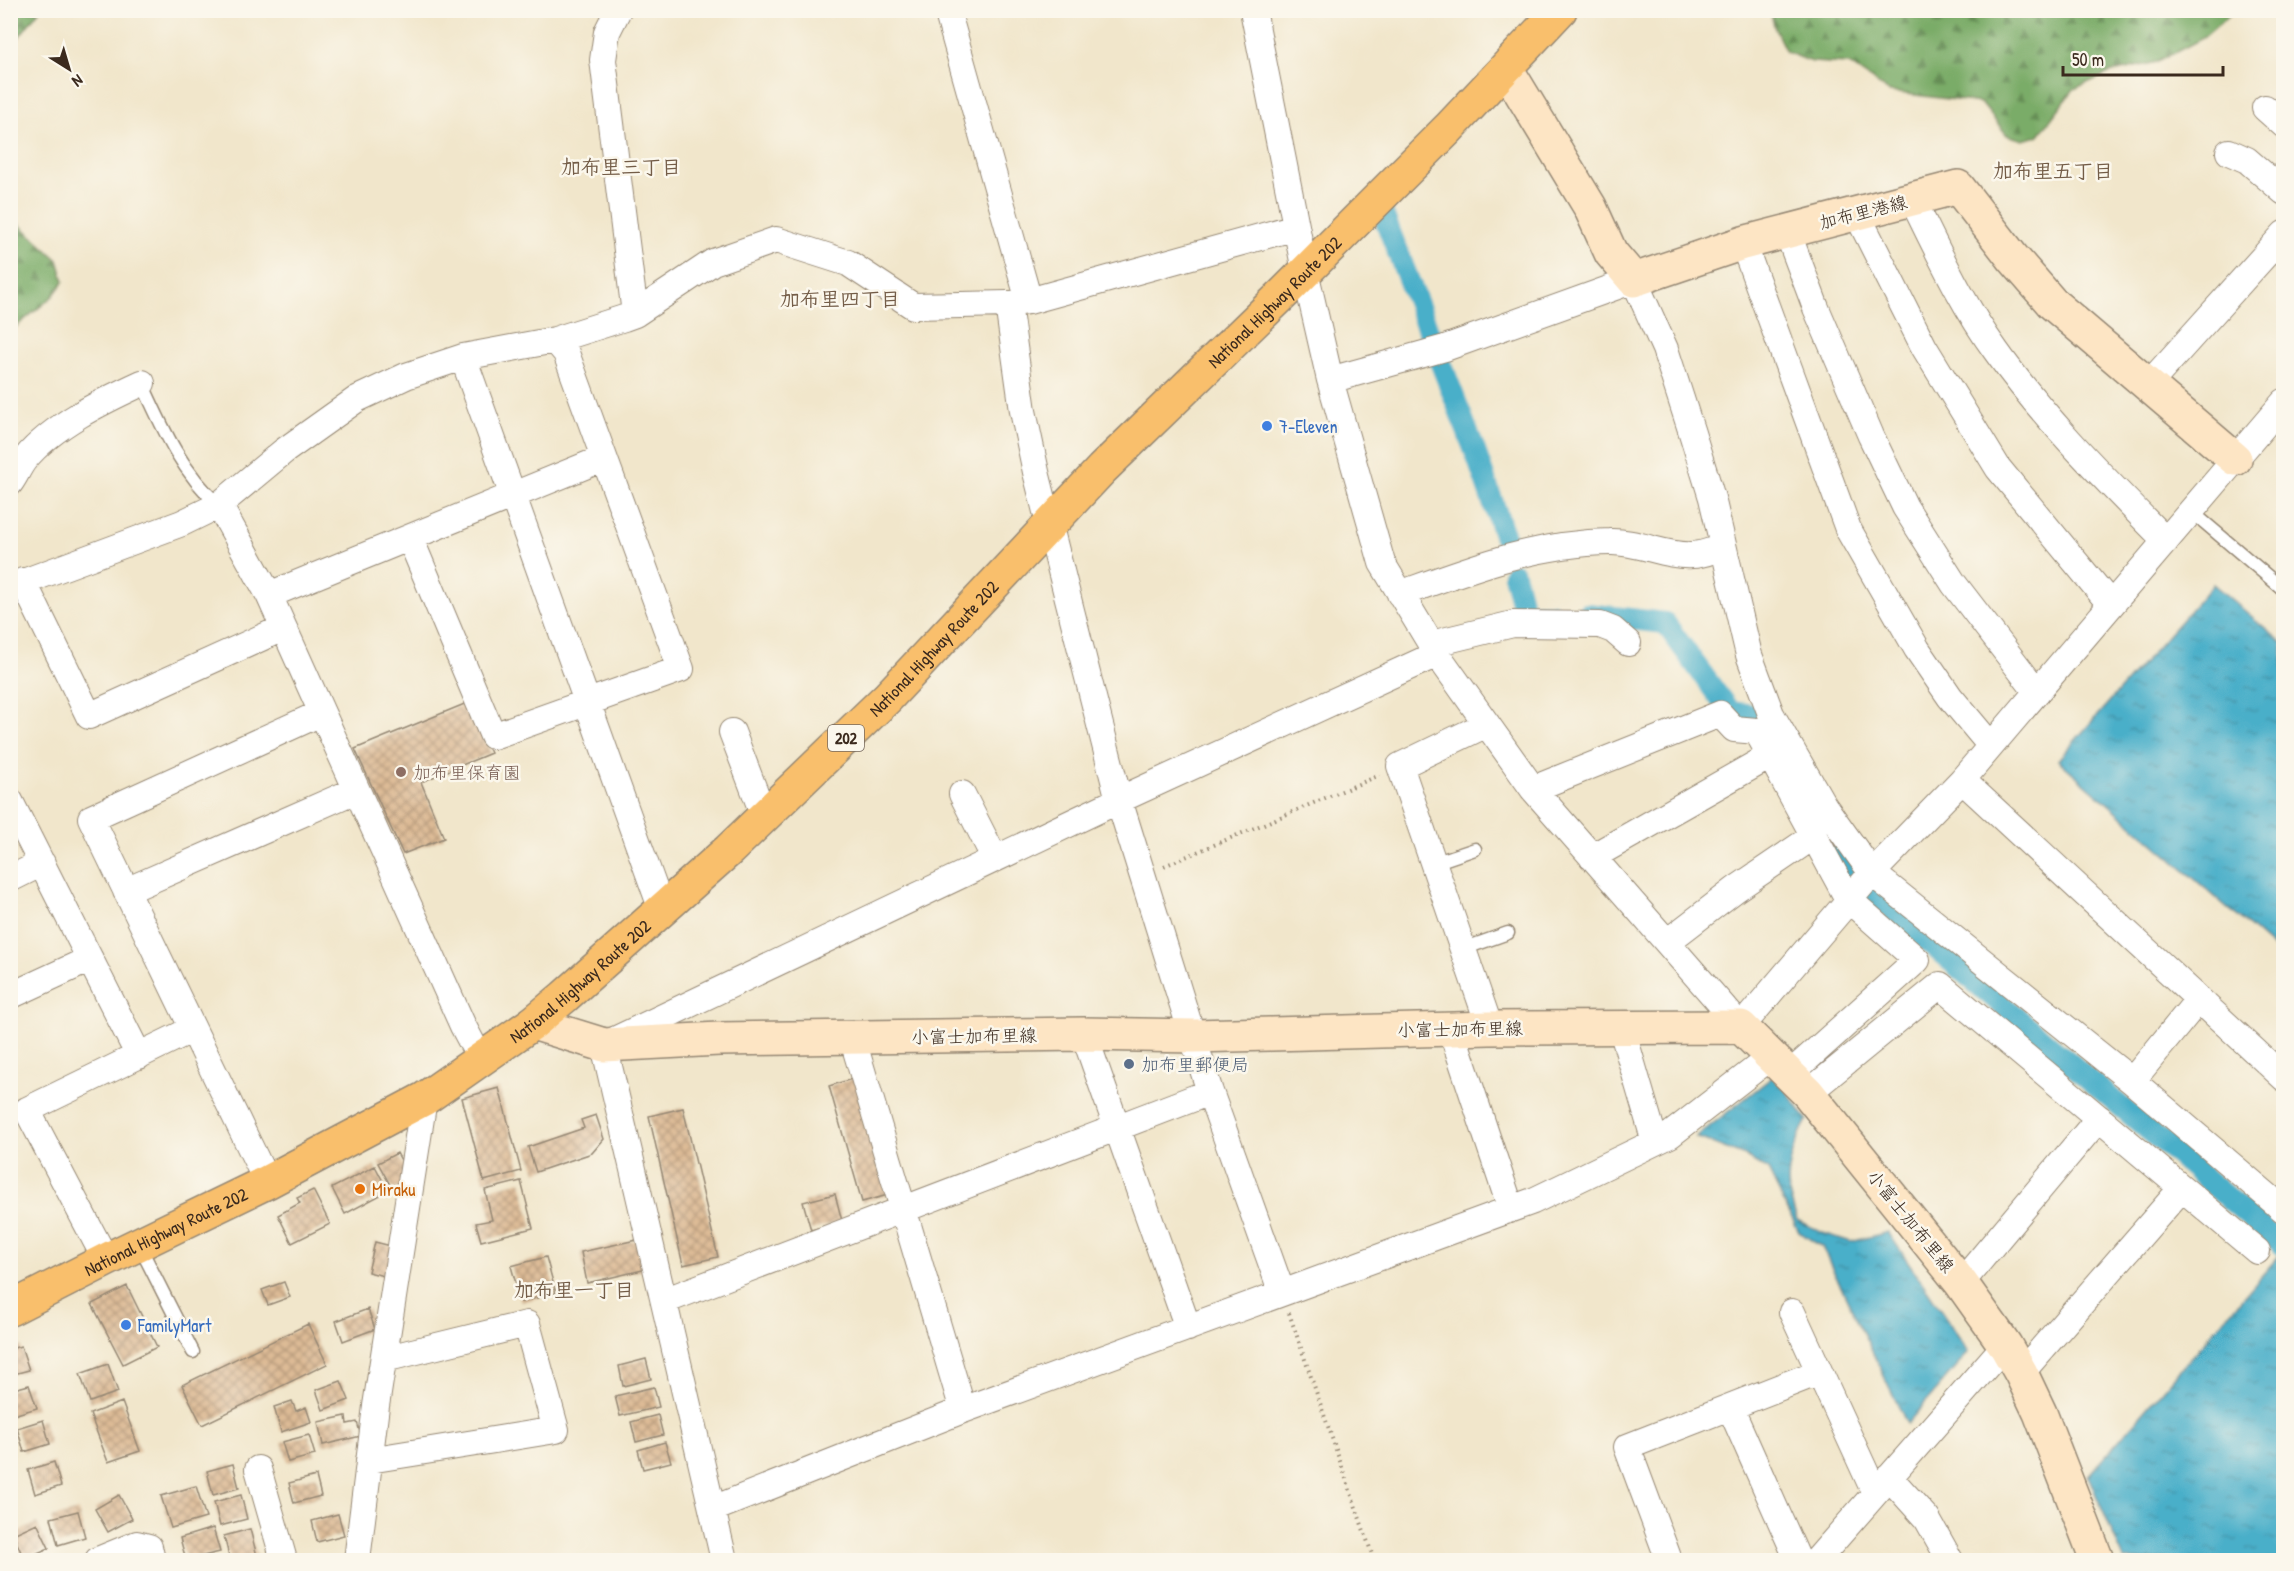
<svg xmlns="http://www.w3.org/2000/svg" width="2294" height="1571" viewBox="0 0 2294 1571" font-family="'Patrick Hand','Klee One',sans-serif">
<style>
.forest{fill:url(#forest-firs);stroke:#5a6b43;stroke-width:1.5}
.water{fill:url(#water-ripples);stroke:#426c74;stroke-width:1.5}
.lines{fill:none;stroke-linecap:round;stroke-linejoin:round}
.canal{stroke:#4aafc9;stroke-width:22}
.building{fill:url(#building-cross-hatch)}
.service-casing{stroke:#968874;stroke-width:15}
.minor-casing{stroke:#968874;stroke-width:28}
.secondary-casing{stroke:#968874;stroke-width:36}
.trunk-casing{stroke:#968874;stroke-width:36}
.path{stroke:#968874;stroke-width:4;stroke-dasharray:1.5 4.5;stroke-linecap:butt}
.service{stroke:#fff;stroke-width:12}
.minor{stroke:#fff;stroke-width:26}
.secondary{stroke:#fde5c4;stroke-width:33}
.trunk{stroke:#f9bf6c;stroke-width:33}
.shop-dot{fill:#3f7fe0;stroke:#fbf7ec;stroke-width:2}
.education-dot{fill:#8d6e63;stroke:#fbf7ec;stroke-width:2}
.service-dot{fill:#5c6f8a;stroke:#fbf7ec;stroke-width:2}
.food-dot{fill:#e8710a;stroke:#fbf7ec;stroke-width:2}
.labels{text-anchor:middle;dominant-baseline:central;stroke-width:5;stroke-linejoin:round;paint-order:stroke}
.shield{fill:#fbf7ec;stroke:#75685c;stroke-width:1.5}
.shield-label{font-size:16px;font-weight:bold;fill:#3b2a1e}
.street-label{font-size:18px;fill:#3b2a1e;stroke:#fbf7ec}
.shop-label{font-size:18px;fill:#366cbe;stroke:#fbf7ec;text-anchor:start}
.education-label{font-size:18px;fill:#785e54;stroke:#fbf7ec;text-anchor:start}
.service-label{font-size:18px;fill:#4e5e75;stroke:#fbf7ec;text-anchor:start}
.food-label{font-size:18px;fill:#c56008;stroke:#fbf7ec;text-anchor:start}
.neighbourhood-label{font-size:20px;font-weight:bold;fill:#745d48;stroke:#fbf7ec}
</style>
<defs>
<pattern id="forest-firs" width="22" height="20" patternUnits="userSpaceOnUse" patternTransform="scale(1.5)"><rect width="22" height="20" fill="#7aac68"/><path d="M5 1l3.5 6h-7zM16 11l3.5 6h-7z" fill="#658c55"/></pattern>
<pattern id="water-ripples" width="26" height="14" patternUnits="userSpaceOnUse" patternTransform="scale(1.5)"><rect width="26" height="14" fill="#4aafc9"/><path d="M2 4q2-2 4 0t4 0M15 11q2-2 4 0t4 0" fill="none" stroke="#3f8fa3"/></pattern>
<pattern id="building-cross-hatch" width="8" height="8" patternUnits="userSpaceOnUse" patternTransform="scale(1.5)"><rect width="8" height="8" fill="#ddbb96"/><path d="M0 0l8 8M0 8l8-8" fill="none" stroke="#b4987a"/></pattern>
</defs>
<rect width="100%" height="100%" fill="#fbf7ec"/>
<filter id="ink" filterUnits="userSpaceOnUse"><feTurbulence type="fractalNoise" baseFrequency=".0167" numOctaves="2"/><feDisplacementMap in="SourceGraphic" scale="12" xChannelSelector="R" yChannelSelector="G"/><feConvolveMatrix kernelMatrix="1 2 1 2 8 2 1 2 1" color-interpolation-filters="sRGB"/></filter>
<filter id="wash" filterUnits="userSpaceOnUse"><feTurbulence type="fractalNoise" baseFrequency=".008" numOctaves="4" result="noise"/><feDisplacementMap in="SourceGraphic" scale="24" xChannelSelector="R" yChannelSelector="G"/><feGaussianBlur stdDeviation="1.35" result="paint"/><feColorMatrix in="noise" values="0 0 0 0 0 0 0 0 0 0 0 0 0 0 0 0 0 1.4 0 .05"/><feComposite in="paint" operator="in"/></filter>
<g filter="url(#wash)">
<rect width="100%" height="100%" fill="#f1e6cb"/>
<path class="forest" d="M11,10L39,11L11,47L10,11Z
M1770,11V10L2234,11L2203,38L2157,62L2109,73L2074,89L2038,136L2023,140L2007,135L1981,103L1890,92L1849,64L1812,62L1786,52L1775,29Z
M10,216L58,260L64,281L53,296L11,331Z"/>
<path class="water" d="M2213,584L2283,643V956L2058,760Z
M1775,1075L1807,1120C1796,1140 1785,1169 1789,1192C1791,1201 1794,1211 1797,1220L1823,1233L1851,1242L1888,1232L1969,1352L1907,1424L1822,1247L1799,1232L1768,1170L1745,1156L1696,1137Z
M2283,1251V1560H2124L2088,1476Z"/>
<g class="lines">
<path class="canal" d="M1383,214L1475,451L1506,540
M1514,574L1524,614H1551
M1587,614L1665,623L1730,712L1759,716L1774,742
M1833,846L1850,875L2284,1246"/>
</g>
<g id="blocks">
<path class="building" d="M467,703L491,753L421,782L444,838L403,854L355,749Z
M855,1078L888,1195L862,1202L829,1086Z
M499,1088L521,1171L484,1181L462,1098Z
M683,1108L718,1257L683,1265L649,1116Z
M596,1115L604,1139L592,1153L536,1172L528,1147L584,1128L581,1120Z
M397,1153L407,1171L405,1184L393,1190L378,1163Z
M375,1166L388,1191L345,1214L332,1188Z
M521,1181L533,1228L481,1241L476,1223L492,1220L485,1190Z
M313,1190L330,1224L292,1243L278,1215L300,1203L297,1198Z
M835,1194L842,1221L811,1230L803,1202Z
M641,1239L647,1269L587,1283L581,1252Z
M375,1242L395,1247L388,1277L368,1272Z
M546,1257L556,1293L521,1302L511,1266Z
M284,1282L290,1297L268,1305L262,1290Z
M127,1286L157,1347L123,1364L92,1304Z
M368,1309L375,1329L343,1341L336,1321Z
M308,1324L327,1364L202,1425L182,1385Z
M21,1346L29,1370L10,1375V1349Z
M646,1359L651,1379L623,1386L619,1366Z
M108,1364L118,1392L90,1402L80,1374Z
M341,1381L349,1400L323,1410L316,1390Z
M29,1385L37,1408L10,1416V1390Z
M654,1387L659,1407L620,1416L615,1396Z
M292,1401L296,1411L306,1407L311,1422L281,1432L274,1407Z
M122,1402L140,1451L108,1462L90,1414Z
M658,1415L663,1435L636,1442L631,1422Z
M346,1416L347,1424L357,1422L361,1436L323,1445L318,1422Z
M43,1420L50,1444L24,1452L17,1428Z
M309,1435L315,1455L288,1462L282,1442Z
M665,1442L671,1462L643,1469L638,1450Z
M54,1462L61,1486L35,1494L28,1470Z
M233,1464L239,1488L213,1495L207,1471Z
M316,1476L321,1496L294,1503L289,1483Z
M196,1486L206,1518L171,1528L161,1496Z
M119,1495L132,1519L108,1532L95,1509Z
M241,1495L247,1519L220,1526L214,1502Z
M78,1511L85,1537L58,1545L51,1518Z
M338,1514L344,1535L317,1542L312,1521Z
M37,1523L49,1548L24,1559L13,1534Z
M213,1528L220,1552L186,1560L180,1538Z
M250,1529L257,1556L241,1560H230L224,1536Z
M10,1540L20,1560H10Z"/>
</g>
</g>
<g filter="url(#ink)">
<use href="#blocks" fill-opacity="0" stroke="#968874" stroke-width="1.5"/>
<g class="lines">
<defs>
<path id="service" d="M142,383C162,427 182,473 219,505
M2191,511L2284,590
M1434,863L1475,849
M1463,949L1508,933
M139,1245L193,1352"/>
<path id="minor" d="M618,10L607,32L603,60L635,314
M947,10L1029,301
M1253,10L1305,271L1330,380L1382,563L1437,654L1533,789L1741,1027L1872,873L1962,780L2284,402
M2265,108L2284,125
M2229,152L2247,160L2284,192
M1912,199C1938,251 1962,304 1996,351C2045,420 2106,480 2166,541
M1857,214L1924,347L1998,468L2111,605
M1787,231L1816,308L1871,436L1905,507L1954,584L2037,692
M1743,243L1848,529L1917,649L1950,697L1991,746
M1008,304L1023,411L1036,472L1119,800L1210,1092L1282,1293
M463,357L662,910
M1330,380L1445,348L1634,280L1665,349L1692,433L1712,498L1749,655L1771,714L1824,806L1872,873L2132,1081L2284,1210
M2148,385L2284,234
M10,483C16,475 19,466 25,459C53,425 103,401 142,383
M219,505L269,595L463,1026L481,1060
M410,538L493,736L681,669L566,353L555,340
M23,581L89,716L283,628
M10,587L182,523L219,505L284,451L357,399L406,376L463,357L555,340L624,318L635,314L713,262L776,240L848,263L913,306L1008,304L1029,301L1296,227
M1400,594C1469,569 1536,543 1610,542C1637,541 1667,557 1692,555C1702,555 1713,550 1723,547
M269,595L604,458
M1431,644L1513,624L1600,625L1613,630L1628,643
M1487,724L1400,766L1490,1028
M732,732L764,816
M1962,780L2284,1078
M1533,789L1720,714L1734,729L1757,731L1848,899L1917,960L1790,1074
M962,794L995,859
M10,801L139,1056
M1592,857L1770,756
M10,879L42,863
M126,891L356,790
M1667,942L1736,889L1814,836
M10,996L90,959
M1621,1026L1655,1142
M1451,1029L1511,1209
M1084,1034L1188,1328
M852,1037L963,1410
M2132,1081L2199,999
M1808,1093L1940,985L2257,1251
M267,1182L91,818L321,713
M106,1260L27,1110L193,1029
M1961,1283L2099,1118
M664,1301L1210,1092
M1792,1312L1875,1493
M2021,1373L2182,1188
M1730,1407L1798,1560
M369,1460L556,1430L527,1324L384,1359
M258,1469L284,1560
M1889,1477L1927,1519L1950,1560
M713,1509L963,1410L1533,1201L1670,1135L1772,1056
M98,1560L137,1544L149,1547L152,1560
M357,1560L376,1406L424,1099
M724,1560L604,1045L1119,800L1437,654
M1669,1560L1627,1447L1819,1372
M1817,1560L2005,1345"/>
<path id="secondary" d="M1506,68L1590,207L1611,253L1634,280L1743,243L1958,187L2013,258L2052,303L2235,459
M533,1023L604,1045L719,1039L1084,1034L1194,1036L1490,1028L1741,1027L1808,1093L1961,1283L2005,1345L2021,1373L2040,1413L2097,1560"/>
<g id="trunk">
<path id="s1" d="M10,1309L106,1260L267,1182L424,1099L533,1023L564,997L729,850L887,698L1102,469L1285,292L1449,128L1560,10"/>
</g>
</defs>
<use href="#service" class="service-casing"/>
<use href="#minor" class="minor-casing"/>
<use href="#secondary" class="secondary-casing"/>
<use href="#trunk" class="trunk-casing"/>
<path class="path" d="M2270,10L2268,15L2276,10
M1164,866L1380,775
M1289,1313L1374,1560"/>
<use href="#service" class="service"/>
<use href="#minor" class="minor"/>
<use href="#secondary" class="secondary"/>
<use href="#trunk" class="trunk"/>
</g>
</g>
<g class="shop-dot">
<circle cx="1267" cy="426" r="6"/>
<circle cx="126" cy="1325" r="6"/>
</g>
<circle class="education-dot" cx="401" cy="772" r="6"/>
<circle class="service-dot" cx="1129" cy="1064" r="6"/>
<circle class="food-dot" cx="360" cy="1189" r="6"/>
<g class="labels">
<rect class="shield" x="828" y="725" width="36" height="26" rx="4.5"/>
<g class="shield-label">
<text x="846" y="738">202</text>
</g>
<g class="street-label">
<text transform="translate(1863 212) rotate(-14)">加布里港線</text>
<text stroke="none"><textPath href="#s1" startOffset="1632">National Highway Route 202</textPath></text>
<text stroke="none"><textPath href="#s1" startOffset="1146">National Highway Route 202</textPath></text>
<text stroke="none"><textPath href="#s1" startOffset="660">National Highway Route 202</textPath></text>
<text transform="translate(1460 1029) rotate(-1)">小富士加布里線</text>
<text transform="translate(974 1036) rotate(-1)">小富士加布里線</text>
<text transform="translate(1911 1221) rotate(51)">小富士加布里線</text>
<text stroke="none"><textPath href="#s1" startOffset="174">National Highway Route 202</textPath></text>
</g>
<g class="shop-label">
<text x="1279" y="426">7-Eleven</text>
<text x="138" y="1325">FamilyMart</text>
</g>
<g class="education-label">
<text x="413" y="772">加布里保育園</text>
</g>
<g class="service-label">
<text x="1141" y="1064">加布里郵便局</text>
</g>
<g class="food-label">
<text x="372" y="1189">Miraku</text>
</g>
<g class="neighbourhood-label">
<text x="621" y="166">加布里三丁目</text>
<text x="2053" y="170">加布里五丁目</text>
<text x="840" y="298">加布里四丁目</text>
<text x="574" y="1289">加布里一丁目</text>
</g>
</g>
<rect width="2294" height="1571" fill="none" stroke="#fbf7ec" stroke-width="36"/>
<g transform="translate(69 69) rotate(143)" stroke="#fbf7ec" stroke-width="4.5" paint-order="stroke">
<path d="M0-4.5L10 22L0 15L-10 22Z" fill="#3b2a1e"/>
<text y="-9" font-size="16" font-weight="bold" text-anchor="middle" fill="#3b2a1e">N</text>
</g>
<path d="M2063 66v9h160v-9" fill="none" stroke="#3b2a1e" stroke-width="3"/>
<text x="2072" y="66" font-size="18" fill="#3b2a1e" stroke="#fbf7ec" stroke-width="4.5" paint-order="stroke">50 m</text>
</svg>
